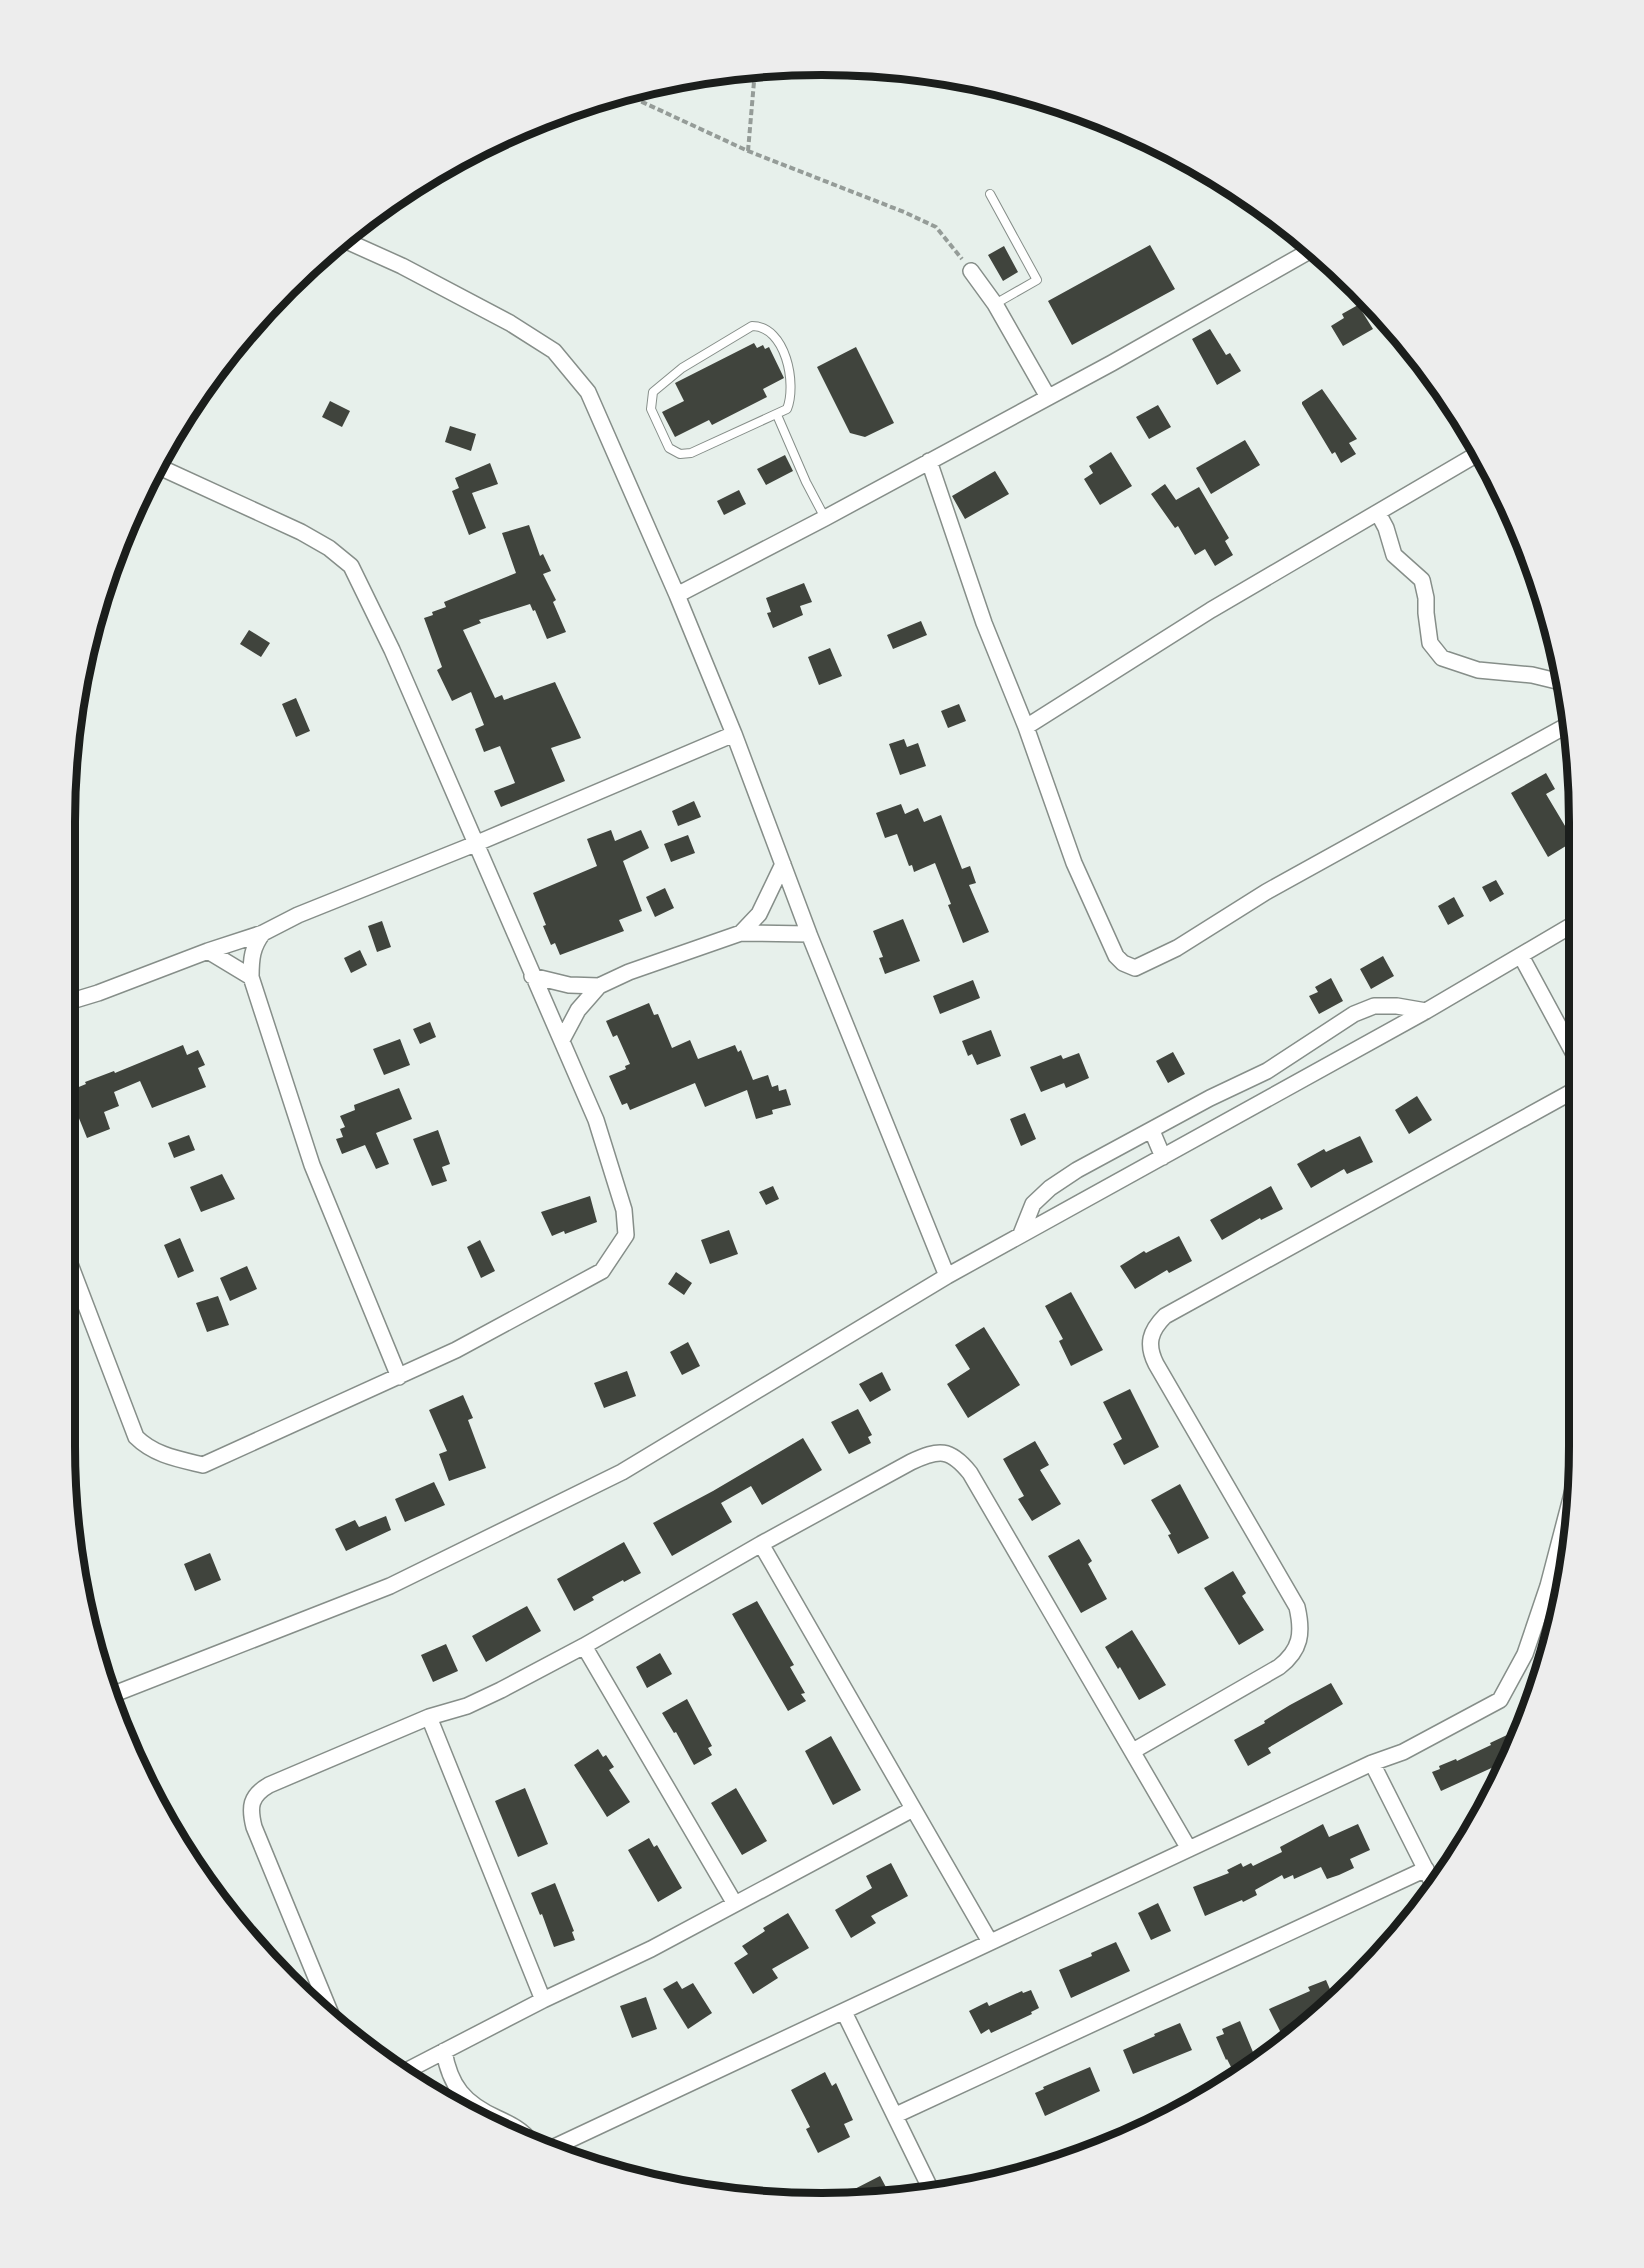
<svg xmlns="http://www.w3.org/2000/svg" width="1644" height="2268" viewBox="0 0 1644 2268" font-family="Overpass,sans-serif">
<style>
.building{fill:#40443d}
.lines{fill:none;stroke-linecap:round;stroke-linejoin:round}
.service-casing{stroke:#868e89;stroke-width:10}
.minor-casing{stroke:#868e89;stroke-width:18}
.path{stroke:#959c98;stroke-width:4;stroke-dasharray:6 3;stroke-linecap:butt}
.service{stroke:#fff;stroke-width:8}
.minor{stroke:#fff;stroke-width:15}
.rim{fill:none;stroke:#1b1e1c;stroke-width:8}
</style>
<rect width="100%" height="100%" fill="#e7f0eb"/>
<path class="building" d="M1150,245L1175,289L1072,345L1048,301Z
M1004,246L1018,272L1003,281L988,255Z
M1358,305L1373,329L1343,346L1331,326L1344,318L1342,314Z
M1210,329L1226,355L1230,353L1241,371L1217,385L1192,339Z
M754,343L757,348L763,345L765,349L769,347L784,378L763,389L767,397L712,425L709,420L675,437L662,412L684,401L675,383Z
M856,347L894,423L865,437L850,433L817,367Z
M1322,389L1357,439L1349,443L1356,454L1341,463L1335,452L1332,454L1302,404V402Z
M330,401L350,411L342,427L322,417Z
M1158,405L1171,427L1149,439L1136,417Z
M450,426L476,434L471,451L445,442Z
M1245,440L1260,465L1211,494L1196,468Z
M1111,452L1132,486L1100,505L1084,479L1093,473L1089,466Z
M785,455L793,471L766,485L757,469Z
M490,463L498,484L472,493L486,528L469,535L452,491L459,488L455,478Z
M995,471L1009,494L965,519L952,496Z
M1165,484L1176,500L1199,487L1229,538L1225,541L1233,555L1215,566L1205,549L1195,555L1178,526L1175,528L1151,494Z
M739,490L746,504L724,515L717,501Z
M529,525L540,556L543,554L551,571L543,574L556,600L553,602L566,632L547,639L535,610L533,611L530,604L479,620L481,623L463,630L495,698L502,695L504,700L555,682L581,738L551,748L565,781L501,807L494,791L515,783L500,746L484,752L475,729L484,725L471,692L452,701L437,670L442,667L424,618L433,615L432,612L446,607L444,602L516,573L502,533Z
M804,583L812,602L800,606L803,615L773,628L767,613L771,612L766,598Z
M921,621L927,635L893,649L887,635Z
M249,630L270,643L261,657L240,644Z
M830,648L842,676L819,685L808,657Z
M296,698L310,731L296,737L282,704Z
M959,704L966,721L948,728L941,711Z
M904,739L907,747L918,743L926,766L900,775L889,744Z
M1546,773L1555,789L1546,794L1574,841L1548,857L1511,793Z
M694,801L701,817L678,826L672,811Z
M901,804L905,814L918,808L924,822L941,815L962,869L970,866L976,883L969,885L989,932L963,943L948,905L951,904L935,863L914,872L912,865L909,866L897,834L885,838L876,813Z
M611,830L615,841L641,830L649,848L623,861L642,911L619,920L624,931L560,955L555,943L551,945L543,926L546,925L533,893L597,866L587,839Z
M688,835L695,853L671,862L664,844Z
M1496,880L1504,894L1490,902L1482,887Z
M665,888L674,908L655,917L646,897Z
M1454,897L1464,916L1448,925L1438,906Z
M903,919L920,961L885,974L879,958L883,957L873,931Z
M382,921L391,947L377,952L368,926Z
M360,950L367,965L351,973L344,958Z
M1383,956L1394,976L1371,989L1360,969Z
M1331,978L1343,1001L1319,1014L1309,996L1318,992L1315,987Z
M973,980L980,998L940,1014L933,996Z
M649,1003L654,1015L658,1014L672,1048L690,1040L698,1059L735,1045L738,1052L741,1050L753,1080L768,1075L772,1087L778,1085L779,1091L786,1089L791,1105L772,1110L773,1114L756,1119L747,1090L705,1107L695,1083L630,1110L627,1103L622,1105L609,1076L626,1069L625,1066L630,1064L617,1035L613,1037L606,1021Z
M430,1022L436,1037L420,1044L413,1029Z
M991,1030L1001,1056L977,1065L972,1054L968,1056L962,1041Z
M400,1039L410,1065L384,1075L373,1049Z
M183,1045L187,1055L198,1050L205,1065L198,1068L206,1087L152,1108L140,1081L114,1092L119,1106L104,1112L110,1129L87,1138L72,1101L74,1100L71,1093L75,1091L74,1089L86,1084L85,1082L114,1071L115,1073Z
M1173,1052L1185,1074L1168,1083L1156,1061Z
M1079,1053L1089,1078L1066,1088L1064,1083L1041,1092L1030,1067L1061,1055L1063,1059Z
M399,1088L412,1119L376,1133L389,1164L376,1169L365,1145L342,1154L336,1139L343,1137L340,1129L345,1127L340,1116L355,1110L354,1105Z
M1417,1096L1432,1120L1409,1134L1395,1110Z
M1025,1113L1036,1139L1021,1146L1010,1119Z
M438,1130L450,1164L442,1167L447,1181L432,1186L413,1139Z
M189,1135L195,1150L174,1158L168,1143Z
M1360,1136L1373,1162L1347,1174L1344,1169L1311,1188L1297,1164L1324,1149L1326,1152Z
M222,1174L235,1199L201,1212L190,1187Z
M773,1186L779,1199L766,1205L759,1192Z
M1271,1186L1283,1209L1261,1220L1260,1218L1222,1240L1210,1220Z
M590,1196L597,1222L565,1234L564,1231L552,1236L541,1212Z
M729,1230L738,1254L710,1264L701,1240Z
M1179,1236L1192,1261L1169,1273L1167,1270L1135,1289L1120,1266L1144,1251L1146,1253Z
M180,1238L194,1271L178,1278L164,1245Z
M480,1240L495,1271L481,1278L467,1247Z
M247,1266L257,1289L230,1301L220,1278Z
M676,1272L692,1283L684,1295L668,1284Z
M1071,1292L1103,1350L1071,1366L1059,1341L1063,1339L1045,1306Z
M218,1296L229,1325L207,1332L196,1303Z
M984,1327L1020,1385L968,1418L947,1384L970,1369L955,1345Z
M688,1342L700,1366L682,1375L670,1352Z
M627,1371L636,1396L604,1408L594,1383Z
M882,1372L891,1390L870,1402L859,1384Z
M1130,1389L1159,1447L1124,1465L1113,1444L1122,1439L1103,1402Z
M463,1395L473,1418L468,1420L486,1468L449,1481L439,1454L447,1451L429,1410Z
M858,1409L872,1435L868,1437L871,1443L849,1454L831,1422Z
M803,1438L822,1470L762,1505L751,1486L721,1503L732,1522L672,1556L653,1523L713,1491Z
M1035,1441L1049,1465L1040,1470L1061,1504L1032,1521L1018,1499L1024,1496L1003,1459Z
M434,1482L445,1505L405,1522L395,1499Z
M1180,1484L1209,1538L1178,1554L1168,1535L1171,1534L1151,1500Z
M386,1516L391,1530L346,1551L335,1529L355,1520L359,1527Z
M1079,1539L1092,1561L1088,1564L1107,1599L1081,1613L1048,1556Z
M624,1542L641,1573L624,1582L623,1580L592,1597L594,1600L574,1611L557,1579Z
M210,1553L221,1580L195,1591L184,1564Z
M1233,1571L1246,1593L1242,1596L1264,1630L1239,1645L1204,1588Z
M757,1601L794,1665L790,1667L805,1693L801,1694L806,1701L788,1711L732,1614Z
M527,1606L541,1631L486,1662L472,1636Z
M1132,1630L1166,1685L1139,1700L1120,1667L1118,1669L1105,1647Z
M446,1644L458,1671L433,1682L421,1655Z
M660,1653L672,1674L647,1688L636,1667Z
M1331,1683L1343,1704L1268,1748L1271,1753L1248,1766L1234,1740L1265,1723L1264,1721L1290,1705Z
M687,1699L712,1746L708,1748L712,1755L694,1765L676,1732L674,1733L662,1713Z
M1507,1735L1513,1749L1509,1760L1441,1791L1432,1772L1440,1769L1439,1766L1456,1759L1457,1761L1491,1745L1490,1743Z
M831,1736L861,1790L833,1805L805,1751Z
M598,1749L603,1757L606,1755L614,1767L609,1770L630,1802L607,1817L574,1765Z
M525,1788L548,1844L518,1857L495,1801Z
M736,1788L767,1841L742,1855L711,1803Z
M1323,1824L1329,1837L1358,1824L1370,1850L1350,1859L1354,1868L1339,1875L1327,1879L1321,1867L1294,1879L1293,1875L1284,1879L1282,1875L1255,1890L1257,1895L1243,1902L1242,1900L1205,1916L1193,1887L1229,1873L1227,1870L1241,1863L1243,1867L1251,1863L1253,1866L1282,1852L1280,1847Z
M649,1838L654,1847L657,1845L682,1888L658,1902L628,1850Z
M891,1863L908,1896L871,1916L876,1923L851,1938L835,1910L872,1888L866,1876Z
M555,1883L574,1931L572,1932L575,1940L554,1947L542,1914L540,1915L531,1893Z
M1158,1903L1171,1931L1151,1940L1138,1913Z
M788,1913L809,1948L772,1969L778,1978L753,1994L734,1963L748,1954L742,1946L765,1931L763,1928Z
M1116,1942L1130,1971L1071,1998L1059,1970L1092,1956L1091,1953Z
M1326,1980L1335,2001L1320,2016L1282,2035L1269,2009L1310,1991L1308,1987Z
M677,1981L682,1989L693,1983L712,2013L688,2029L663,1989Z
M1031,1990L1039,2008L1031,2012L1032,2014L991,2033L989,2029L981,2034L969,2011L987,2002L989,2006L1022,1991L1023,1993Z
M646,1997L657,2029L632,2038L620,2006Z
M1240,2021L1258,2064L1237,2079L1227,2059L1226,2060L1216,2037L1224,2034L1222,2029Z
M1180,2023L1192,2050L1133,2074L1123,2050L1155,2036L1154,2034Z
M1090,2067L1100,2091L1045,2116L1035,2093L1044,2089L1043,2087Z
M825,2072L832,2086L836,2083L853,2120L844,2124L850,2137L818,2153L806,2129L810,2127L791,2090Z
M880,2176L888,2191L878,2197H839Z"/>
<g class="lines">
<defs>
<path id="service" d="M990,194L1037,280L995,304
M752,326C786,326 797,384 787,409L691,453L680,454L669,448L651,409L653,392L682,368Z
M777,415L806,482L825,518"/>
<path id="minor" d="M342,239L402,266L510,323L554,351L588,392L677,595L734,734L809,934L947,1276
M971,271L995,304L1048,397
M929,461L984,623L1026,727L1074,863L1116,956L1123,963L1135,968L1177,948L1266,892L1573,722
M1378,513L1386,528L1394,555L1422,580L1426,598V613L1430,643L1442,658L1478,670L1532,675L1565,683
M677,595L825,518L1112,363L1313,249
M1026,727L1211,610L1479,453
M263,933C252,947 251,959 251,977L312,1165L399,1377
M741,933L759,914L783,864
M208,951L251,977
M1521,956L1575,1056
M532,976L569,985L599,986
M65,1003L98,993L208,951L263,933L298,915L475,844L734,734
M562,1040L578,1010L599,986L629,972L741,933L809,934
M1152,1131L1163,1157
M1021,1234L1033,1204L1050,1188L1077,1170L1210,1098L1267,1071L1354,1014L1374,1006H1397L1426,1011
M65,1251L136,1437C154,1455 178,1459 203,1465L456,1350L602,1271L626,1235L624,1210L596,1120L392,650L351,566L329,548L301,532L155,465
M761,1544L990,1942
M584,1646L735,1904
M109,1696L390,1586L622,1472L947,1276L1426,1011L1574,924
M429,1717L543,2000
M1133,1751L1279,1667C1301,1650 1303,1633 1297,1607L1156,1364C1146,1344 1150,1331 1165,1316L1575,1090
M1372,1763L1435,1888
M844,2012L933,2194
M335,2024L254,1827C249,1807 250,1796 269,1785L429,1717L467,1706L501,1690L584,1646L761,1544L911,1462C939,1449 950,1448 970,1473L1189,1849
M444,2051C450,2086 464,2103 497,2118C510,2124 523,2130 531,2142
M406,2071L543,2000L651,1949L913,1809
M896,2115L1426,1869
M550,2149L1372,1763L1403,1752L1500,1700L1525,1654L1548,1586L1578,1471"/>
</defs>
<use href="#service" class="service-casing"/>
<use href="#minor" class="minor-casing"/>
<path class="path" d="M625,94L748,151L904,212L936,227L962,259
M748,151L755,70"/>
<use href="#service" class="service"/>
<use href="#minor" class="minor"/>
</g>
<path d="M0 0H1644V2268H0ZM822 75H822A747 747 0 0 1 1569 822V1446A747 747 0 0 1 822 2193H822A747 747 0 0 1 75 1446V822A747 747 0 0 1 822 75Z" fill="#ededed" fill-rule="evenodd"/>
<path class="rim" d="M822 75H822A747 747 0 0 1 1569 822V1446A747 747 0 0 1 822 2193H822A747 747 0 0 1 75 1446V822A747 747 0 0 1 822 75Z"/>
</svg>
